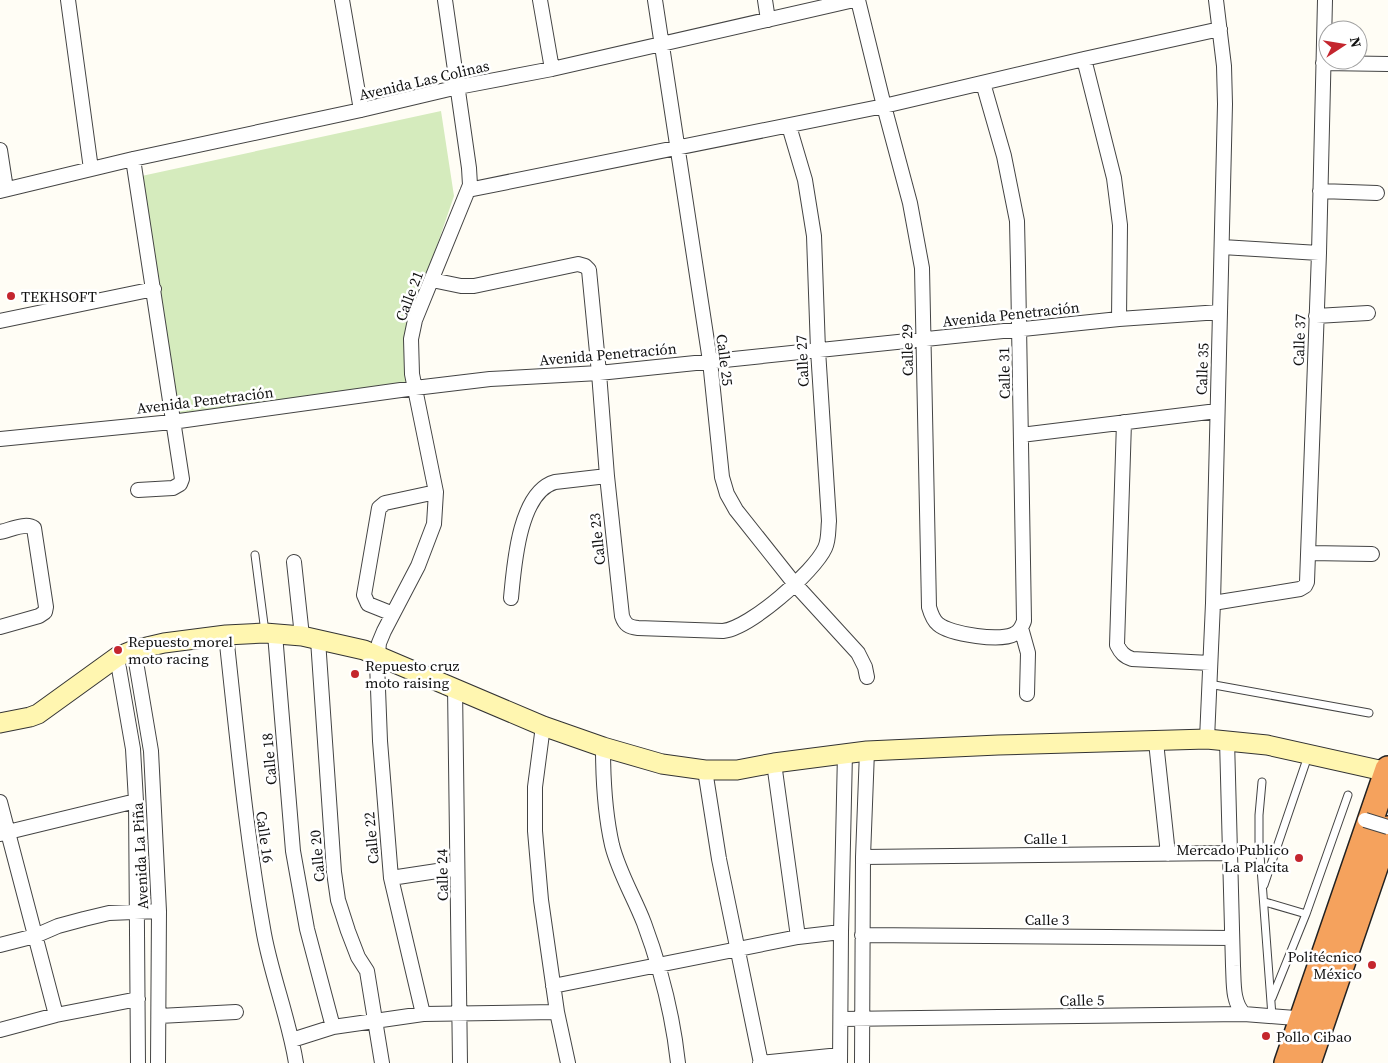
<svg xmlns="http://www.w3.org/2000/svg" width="1388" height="1063" viewBox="0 0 1388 1063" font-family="'Source Serif 4',serif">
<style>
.green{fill:#d5ebbd}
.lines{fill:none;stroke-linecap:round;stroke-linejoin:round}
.lane-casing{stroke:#444;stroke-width:9}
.street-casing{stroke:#444;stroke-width:16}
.secondary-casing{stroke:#333;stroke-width:21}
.highway-casing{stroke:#222;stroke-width:28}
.lane{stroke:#fff;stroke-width:7}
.street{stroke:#fff;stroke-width:14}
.secondary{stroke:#fff6b0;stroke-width:19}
.highway{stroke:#f5a25d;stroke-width:25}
.street-bridge-casing{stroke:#444;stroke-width:16;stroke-linecap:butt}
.street-bridge{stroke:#fff;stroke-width:14}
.poi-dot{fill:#c4262e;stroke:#fff;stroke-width:2}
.labels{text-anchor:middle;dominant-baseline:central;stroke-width:5;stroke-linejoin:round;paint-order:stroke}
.street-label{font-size:15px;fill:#111;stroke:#fff}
.poi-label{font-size:15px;fill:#111;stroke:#fff;text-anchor:start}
</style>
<rect width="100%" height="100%" fill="#fffdf5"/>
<path class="green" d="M441,111L454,196L405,339L409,383L176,415L137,177Z"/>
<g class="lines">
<defs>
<path id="lane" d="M255,555L265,632
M1209,684L1369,713
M1262,782L1259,815V841L1272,1016
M1264,885L1308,756
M1265,902L1306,914
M1272,998L1306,914L1348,795"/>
<path id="street" d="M68,0L91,169
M342,0L361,110
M540,0L552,69
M655,0L710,361L722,477L727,494L736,510L794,583L858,653L865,667L867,677
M765,0L768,20
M858,0L884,106L910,203L922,268L929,607C931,614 933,620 938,624C949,634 1004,643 1016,633C1021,630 1022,626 1024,621L1018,266L1017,221L1004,156L983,83
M1084,59L1114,178L1120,225L1119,319
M1323,63L1388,64
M0,150L6,189
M133,159L182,479L180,484L173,488L138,490
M468,190L884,106L1084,59L1220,29
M0,191L133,159L361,110L458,87L552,69L854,0
M1320,191L1377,193
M1222,247L1319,253
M432,280L461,286H474L578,264L585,266L589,270L599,373L607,476L622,616C625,625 629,627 638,628L723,631C750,628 814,572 825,548C829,540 828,530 829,521L818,350L814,236L805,180L789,126
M1316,316L1368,313
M0,321L154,289
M1124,422L1117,645C1121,653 1124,656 1132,659L1210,663
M1021,435L1217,411
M0,439L172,422L415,388L490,379L599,373L1119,319L1220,312
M0,532C10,530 26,522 34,528L46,607L45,612L39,616L0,627
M1309,553L1372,554
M294,562L302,636
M511,598C514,566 519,492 555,482L607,476
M1213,603L1300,589L1305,586L1307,582L1319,253L1325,0
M393,614L368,604L364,595L379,508L385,503L436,492
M1021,628L1028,653L1027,694
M275,634L293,851L307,929L333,1027
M226,635C237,735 246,835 264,934C272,977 289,1019 296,1063
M318,640L334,872L338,900L348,931L358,957L367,971L382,1063
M134,650L151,751L159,911L158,1063
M117,657L133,749L136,801L138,1063
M455,687L460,1063
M543,726L535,787V831L541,900L557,1012L568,1063
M1207,739L1213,603L1225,104L1224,66L1216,0
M1227,740L1233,966C1234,982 1232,1002 1244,1014
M1156,742L1168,854
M603,747C603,779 605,814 612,845C619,873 634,897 644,923C660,966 673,1017 678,1063
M774,763L798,937
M705,770L719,859L761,1063
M0,802L56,1015
M0,834L136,801
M863,857L1229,853
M391,878L457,868
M862,935L1232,938
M0,945L35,936L58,926L84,919L109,913L159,911
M553,986L798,937L841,932
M423,1014L391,878L380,741L377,663L379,643L384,631L418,566L434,524L436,492L412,374L411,339L415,320L470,185L469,168L445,0
M159,1016L236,1012
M841,1019L1244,1014L1308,1019
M0,1030L56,1015L138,999
M292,1040L333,1027L423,1014L557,1012
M760,1063L840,1055
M840,1063L841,932L845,753
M862,1063L863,857L867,751"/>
<path id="secondary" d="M0,723L30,717L38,714L117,657L134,650L164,643L226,635L265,633L302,636L364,650L543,726L603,747L662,764L705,770H737L774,763L867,751L998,745L1207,739L1267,745L1388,772"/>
<path id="highway" d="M1287,1063L1388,769
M1308,1063L1388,829"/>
</defs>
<use href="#lane" class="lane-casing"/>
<use href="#street" class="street-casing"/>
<use href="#secondary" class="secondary-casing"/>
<use href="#highway" class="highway-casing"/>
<use href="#lane" class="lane"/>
<use href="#street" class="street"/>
<use href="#secondary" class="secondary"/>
<use href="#highway" class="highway"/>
<defs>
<path id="street-bridge" d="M1365,820L1388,827"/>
</defs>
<use href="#street-bridge" class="street-bridge-casing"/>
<use href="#street-bridge" class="street-bridge"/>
</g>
<g class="poi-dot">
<circle cx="11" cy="296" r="5"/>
<circle cx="118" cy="650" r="5"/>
<circle cx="355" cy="674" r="5"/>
<circle cx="1299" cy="858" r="5"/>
<circle cx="1372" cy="965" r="5"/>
<circle cx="1266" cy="1036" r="5"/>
</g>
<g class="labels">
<g class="street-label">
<text transform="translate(424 80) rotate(-13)">Avenida Las Colinas</text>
<text transform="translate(409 296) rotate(-69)">Calle 21</text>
<text transform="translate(1011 314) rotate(-6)">Avenida Penetración</text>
<text transform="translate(1299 340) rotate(-88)">Calle 37</text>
<text transform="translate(907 350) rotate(-91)">Calle 29</text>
<text transform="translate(608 354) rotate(-5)">Avenida Penetración</text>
<text transform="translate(725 360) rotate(83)">Calle 25</text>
<text transform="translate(802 361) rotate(-93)">Calle 27</text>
<text transform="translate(1202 369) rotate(-88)">Calle 35</text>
<text transform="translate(1004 373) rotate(-91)">Calle 31</text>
<text transform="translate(205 400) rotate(-7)">Avenida Penetración</text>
<text transform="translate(597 539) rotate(-96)">Calle 23</text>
<text transform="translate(269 759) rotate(-95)">Calle 18</text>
<text transform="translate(265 837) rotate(82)">Calle 16</text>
<text transform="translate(371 838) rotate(-95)">Calle 22</text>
<text x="1046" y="838">Calle 1</text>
<text transform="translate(140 856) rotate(-93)">Avenida La Piña</text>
<text transform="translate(317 856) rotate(-95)">Calle 20</text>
<text transform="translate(442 875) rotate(-91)">Calle 24</text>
<text x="1047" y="919">Calle 3</text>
<text transform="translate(1082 1000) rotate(-1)">Calle 5</text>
</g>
<g class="poi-label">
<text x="21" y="296">TEKHSOFT</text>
<text x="128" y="641">Repuesto morel<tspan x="128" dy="17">moto racing</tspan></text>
<text x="365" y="665">Repuesto cruz<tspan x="365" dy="17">moto raising</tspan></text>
<text x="1289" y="849" text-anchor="end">Mercado Publico<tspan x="1289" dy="17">La Placita</tspan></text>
<text x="1362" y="956" text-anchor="end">Politécnico<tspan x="1362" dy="17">México</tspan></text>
<text x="1276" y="1036">Pollo Cibao</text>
</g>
</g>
<g transform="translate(1343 45) rotate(78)"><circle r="24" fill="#ffffff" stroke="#a0a0a0"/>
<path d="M0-4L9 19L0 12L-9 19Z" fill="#c4262e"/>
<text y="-8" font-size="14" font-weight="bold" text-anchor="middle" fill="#111111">N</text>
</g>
</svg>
